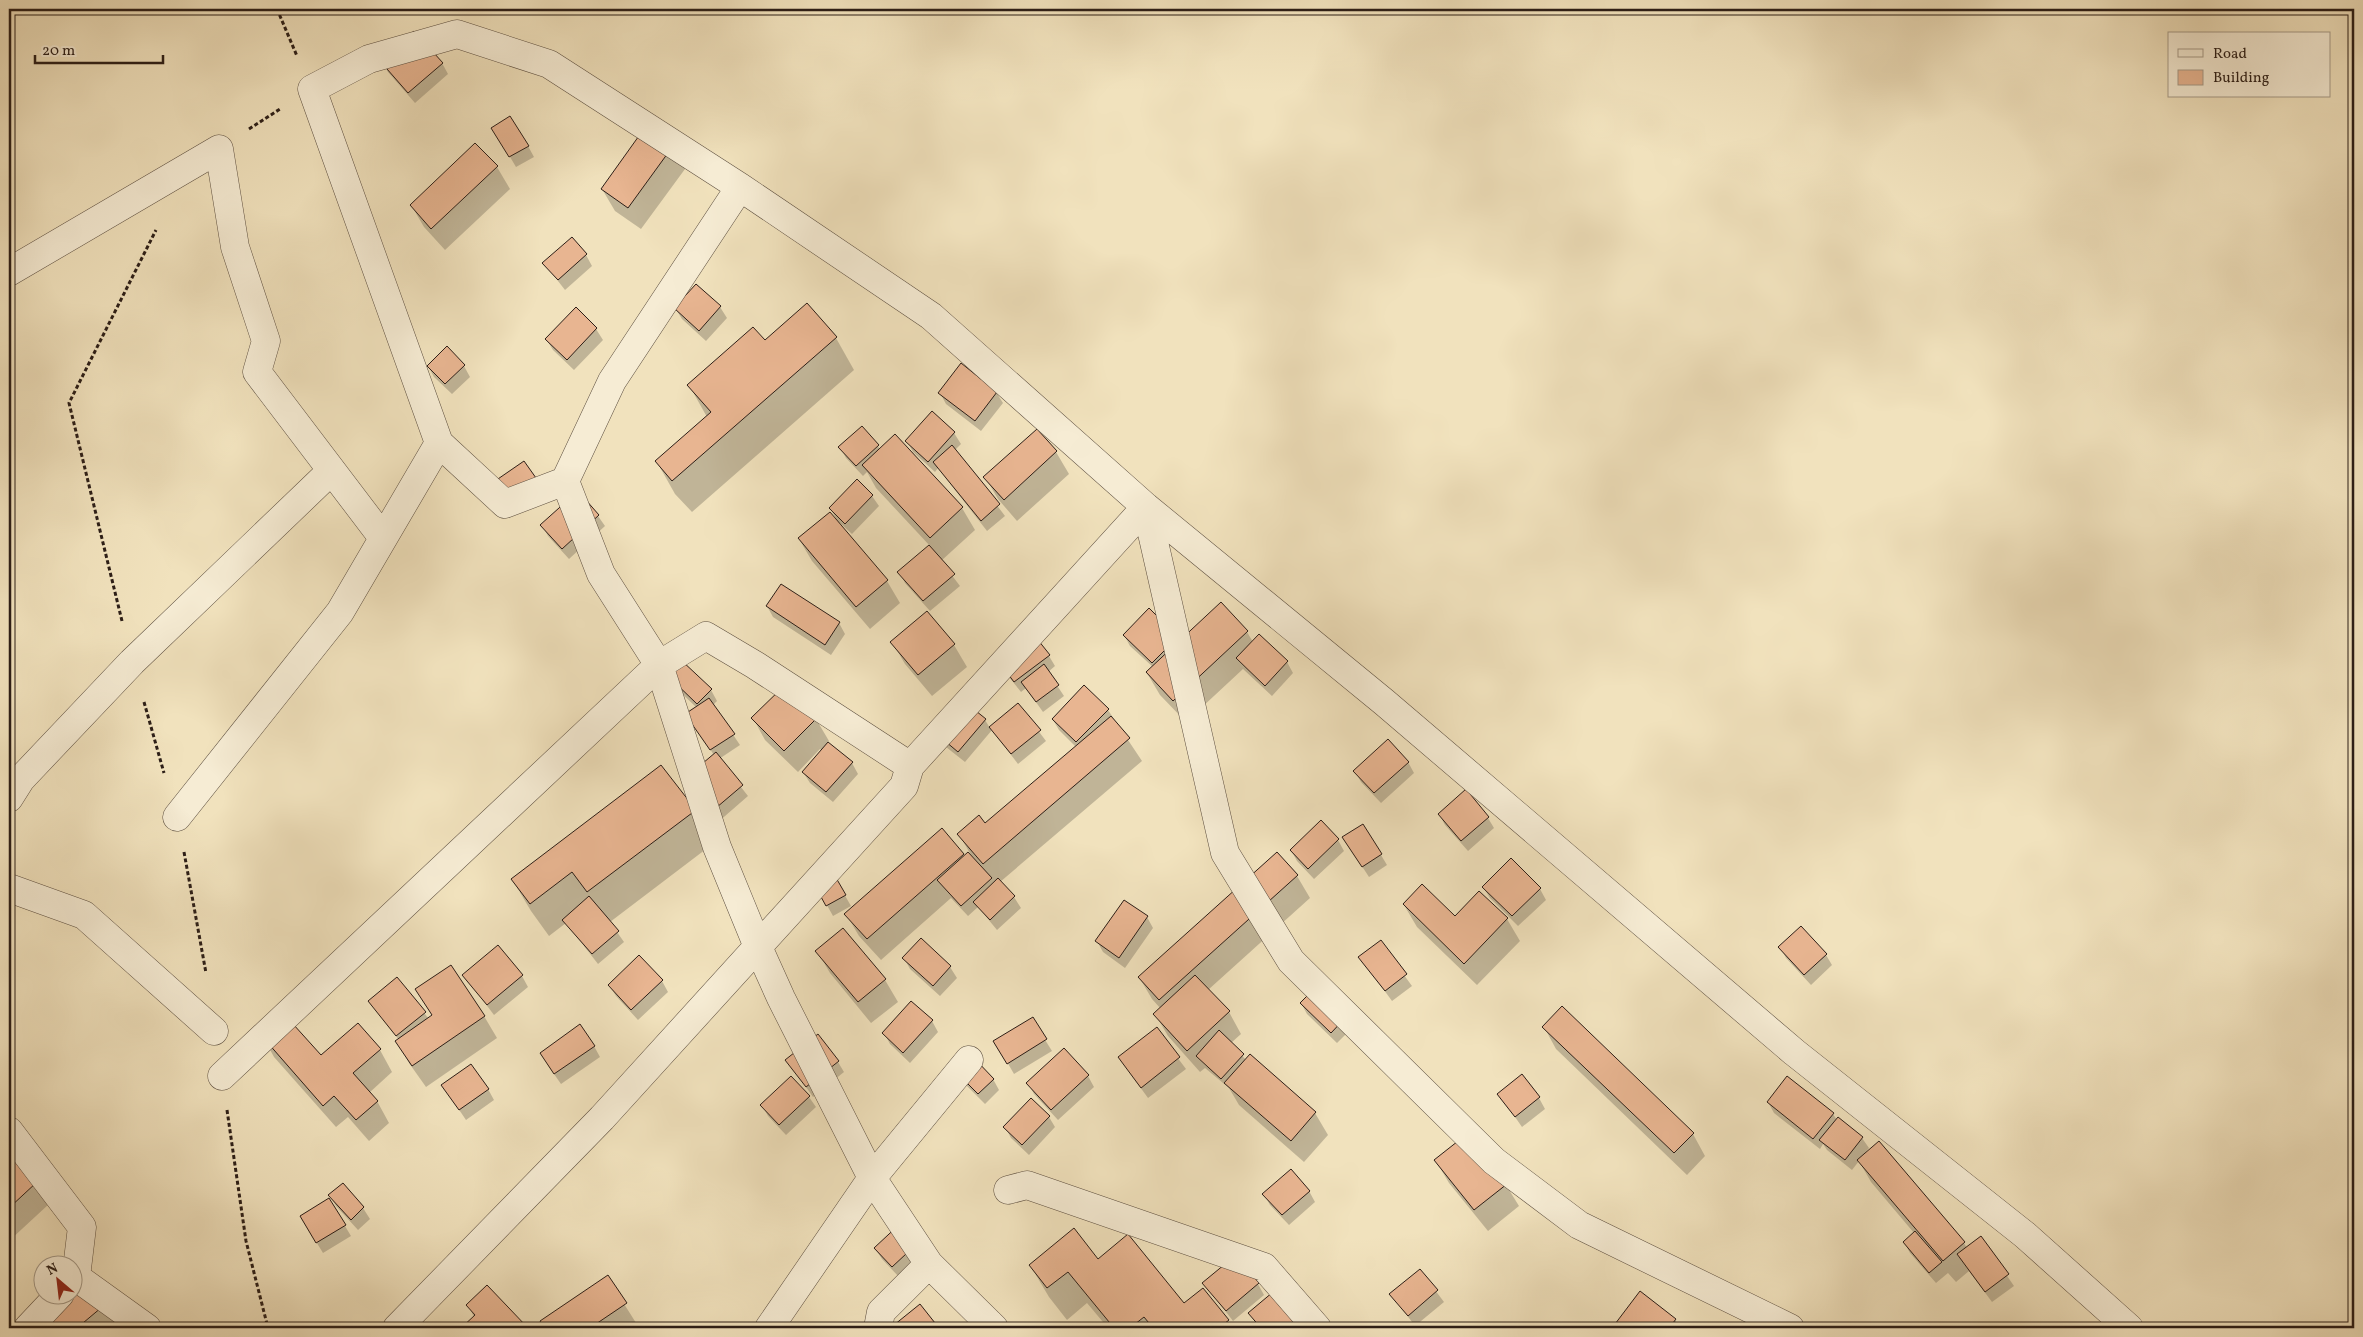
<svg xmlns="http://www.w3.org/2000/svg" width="2363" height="1337" viewBox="0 0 2363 1337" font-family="Vollkorn,serif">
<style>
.shadow{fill:#0003}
.building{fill:#e8b591;stroke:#2c1e17}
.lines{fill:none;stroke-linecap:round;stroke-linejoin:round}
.minor-casing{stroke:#5d4f40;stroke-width:29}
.path{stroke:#2c1e17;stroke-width:3;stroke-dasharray:4 2.5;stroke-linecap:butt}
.minor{stroke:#f6ecd4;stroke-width:28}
</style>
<rect width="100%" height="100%" fill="#f1e2bd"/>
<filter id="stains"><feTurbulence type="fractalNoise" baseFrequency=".004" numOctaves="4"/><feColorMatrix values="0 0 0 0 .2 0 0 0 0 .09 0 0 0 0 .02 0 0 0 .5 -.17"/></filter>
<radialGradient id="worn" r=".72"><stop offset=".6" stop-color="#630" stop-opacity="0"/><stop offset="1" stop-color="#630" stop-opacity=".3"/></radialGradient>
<path class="shadow" d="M382,61L442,63L448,74L415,103L388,72Z
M493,128L528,146L534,157L516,167Z
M672,147L685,169L641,229L615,211L602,189Z
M497,167L510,189L445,250L424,227L411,205Z
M586,255L592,266L565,290L544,263Z
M696,285L720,307L727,318L706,341L682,319L675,308Z
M576,309L596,329L603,340L574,370L553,350L546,339Z
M836,338L854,370L692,512L675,494L657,462L707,417L689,385L764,342Z
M428,366H464L470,377L452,394L434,377Z
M996,392L1003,403L981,431L946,404L940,393Z
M932,413L954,433L961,444L955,450L1005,516L987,531L938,468L935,472L913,452L907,441Z
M1037,431L1056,452L1069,474L1017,521L998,499L985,477Z
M878,446L880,450L962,508L975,530L941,561L960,586L930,611L905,583L899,572L930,546L876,488L867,472L863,476L846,458L840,447Z
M857,481L872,496L879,506L852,534L840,523L839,524L887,581L900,603L870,629L812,561L799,539L837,520L830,508Z
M578,493L598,516L605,526L569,559L548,536L542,525Z
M767,606L839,623L845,634L831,655L773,617Z
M927,613L954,645L967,667L932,696L905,664L892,642Z
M1247,632L1253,642L1259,636L1287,662L1293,673L1272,696L1243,669L1186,722L1160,695L1147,673L1153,667L1130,646L1124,635L1177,638Z
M1049,656L1055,666L1048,672L1064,696L1043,712L1026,688L1021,692L1006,673Z
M674,686L711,690L717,701L713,705L740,745L719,759L748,796L717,823L714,755L687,715L697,708Z
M1018,704L1046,741L1018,764L992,730L965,762L946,747L940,736L985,720L990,728Z
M1108,710L1142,761L1000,882L1014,897L1021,908L997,930L978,907L968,916L951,898L881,960L859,936L846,914L963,854L964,857H972L959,834L985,825L1076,747L1059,730L1053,720Z
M753,718L816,719L829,741L827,743L852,763L858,774L833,802L810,783L803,772L822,751L820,749L798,772L765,740Z
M1408,762L1414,773L1381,803L1361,782L1355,771Z
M661,767L714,843L610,922L624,942L598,964L566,923L549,936L531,911L512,879Z
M1439,814L1488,818L1494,828L1468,851L1445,825Z
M1321,822L1338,840L1344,851L1314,879L1297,861L1291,850Z
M1350,848L1381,855L1387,865L1369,877Z
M1277,853L1297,876L1310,898L1208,990L1229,1012L1241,1034L1231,1043L1246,1060L1315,1113L1328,1135L1304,1162L1239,1105L1229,1088L1205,1068L1200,1072L1168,1036L1155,1014L1161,1009L1152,999L1139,977Z
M828,866L851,906L833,916L810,875Z
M1483,887L1540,889L1546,900L1518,926L1490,898Z
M1479,892L1507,919L1520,941L1477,985L1417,927L1404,905L1455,917Z
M1147,917L1153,928L1125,968L1103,952L1097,941Z
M843,930L885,980L898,1002L871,1023L830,973L817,951Z
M921,940L950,967L957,978L940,996L910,969L904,958Z
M1380,942L1412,986L1392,1001L1360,957Z
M1780,947L1826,955L1832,965L1811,985L1786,958Z
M464,975L522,976L528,987L494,1015Z
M397,979L429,1019L433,1017L417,990L484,1016L497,1038L426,1087L409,1063L397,1041L399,1040L370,1001Z
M662,981L668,992L638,1020L616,996L609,985Z
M911,1003L932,1021L938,1032L910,1063L890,1044L884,1033Z
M1301,1003L1351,1029L1337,1043L1307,1014Z
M1032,1019L1052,1051L1014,1074L995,1041Z
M1544,1027L1693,1134L1705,1156L1687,1175L1556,1049Z
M1156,1029L1186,1069L1148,1098L1119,1058Z
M262,1035L321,1057L380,1050L392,1072L369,1093L377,1101L389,1123L369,1141L348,1117L336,1127L274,1057Z
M594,1046L600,1057L561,1084L547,1064Z
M787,1060L838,1062L844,1072L813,1097Z
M960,1074L993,1079L999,1090L985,1104L966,1085Z
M1088,1076L1094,1087L1058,1120L1034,1094L1028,1083Z
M791,1078L809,1097L816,1107L786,1135L768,1116L762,1105Z
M443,1086L488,1089L494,1100L466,1120Z
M1499,1094L1539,1098L1545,1109L1522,1127Z
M1768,1102L1833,1114L1837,1120L1862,1138L1869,1148L1865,1153L1964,1243L1967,1248L1981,1238L2014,1286L1992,1302L1969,1271L1956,1282L1948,1273L1936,1283L1910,1253L1904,1242L1914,1233L1871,1182L1859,1161L1852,1170L1827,1150L1823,1144L1820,1149L1774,1113Z
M1049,1117L1055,1127L1029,1155L1011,1138L1005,1127Z
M11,1156L49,1204L9,1241V1158Z
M1436,1161L1506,1185L1519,1206L1488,1231L1449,1183Z
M343,1185L363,1208L370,1219L358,1230L336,1206L330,1196Z
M1309,1191L1315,1202L1289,1225L1270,1205L1264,1194Z
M345,1226L351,1236L323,1253L307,1227Z
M875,1248L926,1252L899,1277L882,1259Z
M1098,1260L1184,1305L1203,1290L1232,1328H1108L1087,1303L1067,1320L1049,1297L1030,1265Z
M1420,1270L1444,1302L1415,1326L1391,1294Z
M607,1277L638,1326L635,1328H545L541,1321Z
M1204,1283L1258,1284L1264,1295L1233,1321Z
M72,1286L120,1325L116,1328H39Z
M487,1287L526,1328H463L474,1317L468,1305Z
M1641,1293L1675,1320L1680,1328H1613Z
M984,1310L1001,1328H968L967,1326Z
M1250,1313L1302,1328H1260Z"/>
<path class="building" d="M414,31L443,63L408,93L380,61Z
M510,116L529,146L509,157L491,128Z
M646,126L673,146L628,208L601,189Z
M475,143L498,166L431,229L410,205Z
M572,237L587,254L558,280L542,263Z
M696,284L721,306L699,331L674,308Z
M807,303L837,337L672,481L655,461L711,412L687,385L753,327L765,340Z
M576,307L597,328L567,360L545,339Z
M447,346L465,365L445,384L427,366Z
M961,363L997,392L975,421L938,393Z
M932,411L955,432L928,462L905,441Z
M862,426L879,445L856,466L838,447Z
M1037,429L1057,451L1004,500L983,477Z
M895,434L963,507L930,538L862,465Z
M952,445L1000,504L981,521L933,462Z
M524,461L541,485L512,505L495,481Z
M857,479L873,495L845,524L829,508Z
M578,491L599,515L562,549L540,525Z
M830,512L888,580L856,607L798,538Z
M929,545L955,574L923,601L897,572Z
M781,584L840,622L825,645L766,606Z
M1221,602L1248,631L1173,701L1146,672Z
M1149,608L1178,637L1152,663L1123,635Z
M927,611L955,644L918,675L890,642Z
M1259,634L1288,661L1265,686L1236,658Z
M1034,635L1050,655L1014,682L999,662Z
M681,660L712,689L697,704L667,675Z
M1044,664L1059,685L1036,702L1021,682Z
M785,685L817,718L784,751L751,718Z
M1084,685L1109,709L1076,742L1052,719Z
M709,698L735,734L710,750L685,714Z
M966,703L986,719L958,752L939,736Z
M1018,703L1041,730L1011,754L989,727Z
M1111,716L1130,738L983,864L957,834L979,815L985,823Z
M1388,739L1409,762L1374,793L1353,771Z
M828,742L853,762L826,792L802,772Z
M716,752L743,785L710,813L683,780Z
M661,765L696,810L587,892L572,872L530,904L511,879Z
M1466,789L1489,817L1461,841L1438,814Z
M1321,820L1339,839L1308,869L1290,850Z
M1363,824L1382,854L1362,867L1342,837Z
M942,828L964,854L867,939L844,914Z
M968,852L992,878L961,906L937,880Z
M1277,852L1298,875L1159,1000L1138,977Z
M1511,858L1541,888L1512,916L1482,887Z
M828,864L846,895L826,906L809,875Z
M998,878L1015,896L990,920L973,902Z
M1422,884L1455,916L1479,891L1508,918L1464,964L1403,904Z
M589,896L619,931L592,954L562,920Z
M1124,900L1148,916L1119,958L1095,941Z
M1801,926L1827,954L1804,975L1778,947Z
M843,928L886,979L858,1002L815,951Z
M921,938L951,966L933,986L902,958Z
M1381,940L1407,974L1385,991L1358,957Z
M498,945L523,975L487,1005L462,975Z
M639,955L663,980L631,1010L608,985Z
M451,965L485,1016L412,1066L395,1041L432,1015L415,989Z
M1195,975L1230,1011L1187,1051L1153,1014Z
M397,977L426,1012L396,1036L368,1001Z
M1316,987L1346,1017L1331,1033L1300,1003Z
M911,1001L933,1020L903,1053L882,1033Z
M1562,1006L1694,1133L1674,1153L1542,1027Z
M284,1014L321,1055L358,1023L381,1049L353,1073L378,1101L356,1120L334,1096L323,1106L260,1034Z
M1033,1017L1047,1039L1007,1064L993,1041Z
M580,1024L595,1046L554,1074L540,1053Z
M1157,1027L1180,1057L1141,1088L1118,1057Z
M1219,1030L1244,1054L1221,1079L1196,1056Z
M818,1034L839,1061L806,1087L785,1060Z
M1064,1048L1089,1075L1051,1110L1026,1083Z
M1250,1054L1316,1112L1291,1141L1224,1083Z
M974,1058L994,1079L978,1094L958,1074Z
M471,1064L489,1089L459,1110L441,1085Z
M1522,1074L1540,1097L1515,1117L1497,1094Z
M791,1076L810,1096L779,1125L760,1105Z
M1787,1076L1834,1113L1813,1139L1767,1102Z
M1031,1098L1050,1116L1022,1145L1003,1127Z
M1838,1117L1863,1137L1845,1160L1819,1140Z
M1467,1134L1507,1184L1474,1210L1434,1160Z
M1879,1141L1965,1242L1943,1261L1857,1160Z
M11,1154L37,1182L9,1208V1156Z
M1291,1169L1310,1191L1282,1215L1262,1194Z
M343,1183L364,1207L351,1220L328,1195Z
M329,1198L346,1225L316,1243L300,1216Z
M903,1221L921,1240L892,1267L874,1248Z
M1074,1228L1098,1259L1128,1234L1184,1303L1203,1288L1229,1320L1219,1328H1153L1144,1317L1130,1328H1114L1068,1272L1047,1288L1029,1265Z
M1915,1231L1942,1262L1929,1273L1903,1242Z
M1981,1236L2009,1274L1985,1292L1957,1254Z
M1236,1255L1259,1283L1226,1311L1202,1283Z
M1420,1269L1438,1290L1408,1316L1389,1294Z
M608,1275L627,1303L590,1328H544L540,1321Z
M72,1285L108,1302L77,1328H39Z
M487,1285L528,1328H461L475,1315L466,1305Z
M1640,1291L1676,1319L1669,1328H1612Z
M1273,1292L1300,1328H1261L1248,1313Z
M920,1304L939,1328H897L894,1325Z"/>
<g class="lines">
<defs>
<path id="minor" d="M740,187L612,381L565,481L505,504L439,443L312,89L369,59L457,34L549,64L740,187L931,316L1146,507L1384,702L1794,1052L2025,1235L2129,1328
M9,272L219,149L235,247L266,341L257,372L383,538
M565,481L601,574L659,665L717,847L758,947L781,998L872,1178L929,1264L994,1328
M1146,507L1225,853L1291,961L1494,1161L1579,1225L1790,1328
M9,798L21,779L132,662L331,471
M177,817L340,612L439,443
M9,888L84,915L214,1031
M222,1076L659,665L706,636L755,665L910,766
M9,1131L82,1227L76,1277L72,1281
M1008,1190L1027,1185L1264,1267L1317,1328
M76,1277L147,1328
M28,1328L60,1294
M397,1328L602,1118L904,786L910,766L1146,507
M769,1328L872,1178L969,1060
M878,1328L881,1312L929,1264"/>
</defs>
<use href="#minor" class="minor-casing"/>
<path class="path" d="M277,9L297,56
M249,129L280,109
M122,621L69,403L156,230
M144,702L164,773
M184,852L206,973
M227,1110L246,1241L268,1328"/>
<use href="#minor" class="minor"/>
</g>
<rect width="2363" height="1337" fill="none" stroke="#f1e2bd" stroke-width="30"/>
<rect x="10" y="10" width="2343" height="1317" fill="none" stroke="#2c1e17" stroke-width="2.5"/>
<rect x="15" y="15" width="2333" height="1307" fill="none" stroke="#2c1e17"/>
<rect x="2168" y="32" width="162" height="65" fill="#f6ecd4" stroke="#a59a88"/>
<rect x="2178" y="49" width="25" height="8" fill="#f6ecd4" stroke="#a59a88"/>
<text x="2213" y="58" font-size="15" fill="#2c1e17">Road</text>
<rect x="2178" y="70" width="25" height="15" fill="#e8b591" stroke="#a59a88"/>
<text x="2213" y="82" font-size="15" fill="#2c1e17">Building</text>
<g transform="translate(58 1280) rotate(332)"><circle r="24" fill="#f6ecd4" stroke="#a59a88"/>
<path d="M0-4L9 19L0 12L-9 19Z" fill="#8f2418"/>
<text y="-8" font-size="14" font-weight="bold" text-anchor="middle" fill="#2c1e17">N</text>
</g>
<path d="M35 55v8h128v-8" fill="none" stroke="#2c1e17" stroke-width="2.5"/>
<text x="42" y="55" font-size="15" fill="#2c1e17" stroke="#f6ecd4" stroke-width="4" paint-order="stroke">20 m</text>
<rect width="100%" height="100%" filter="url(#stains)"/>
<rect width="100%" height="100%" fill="url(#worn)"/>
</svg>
